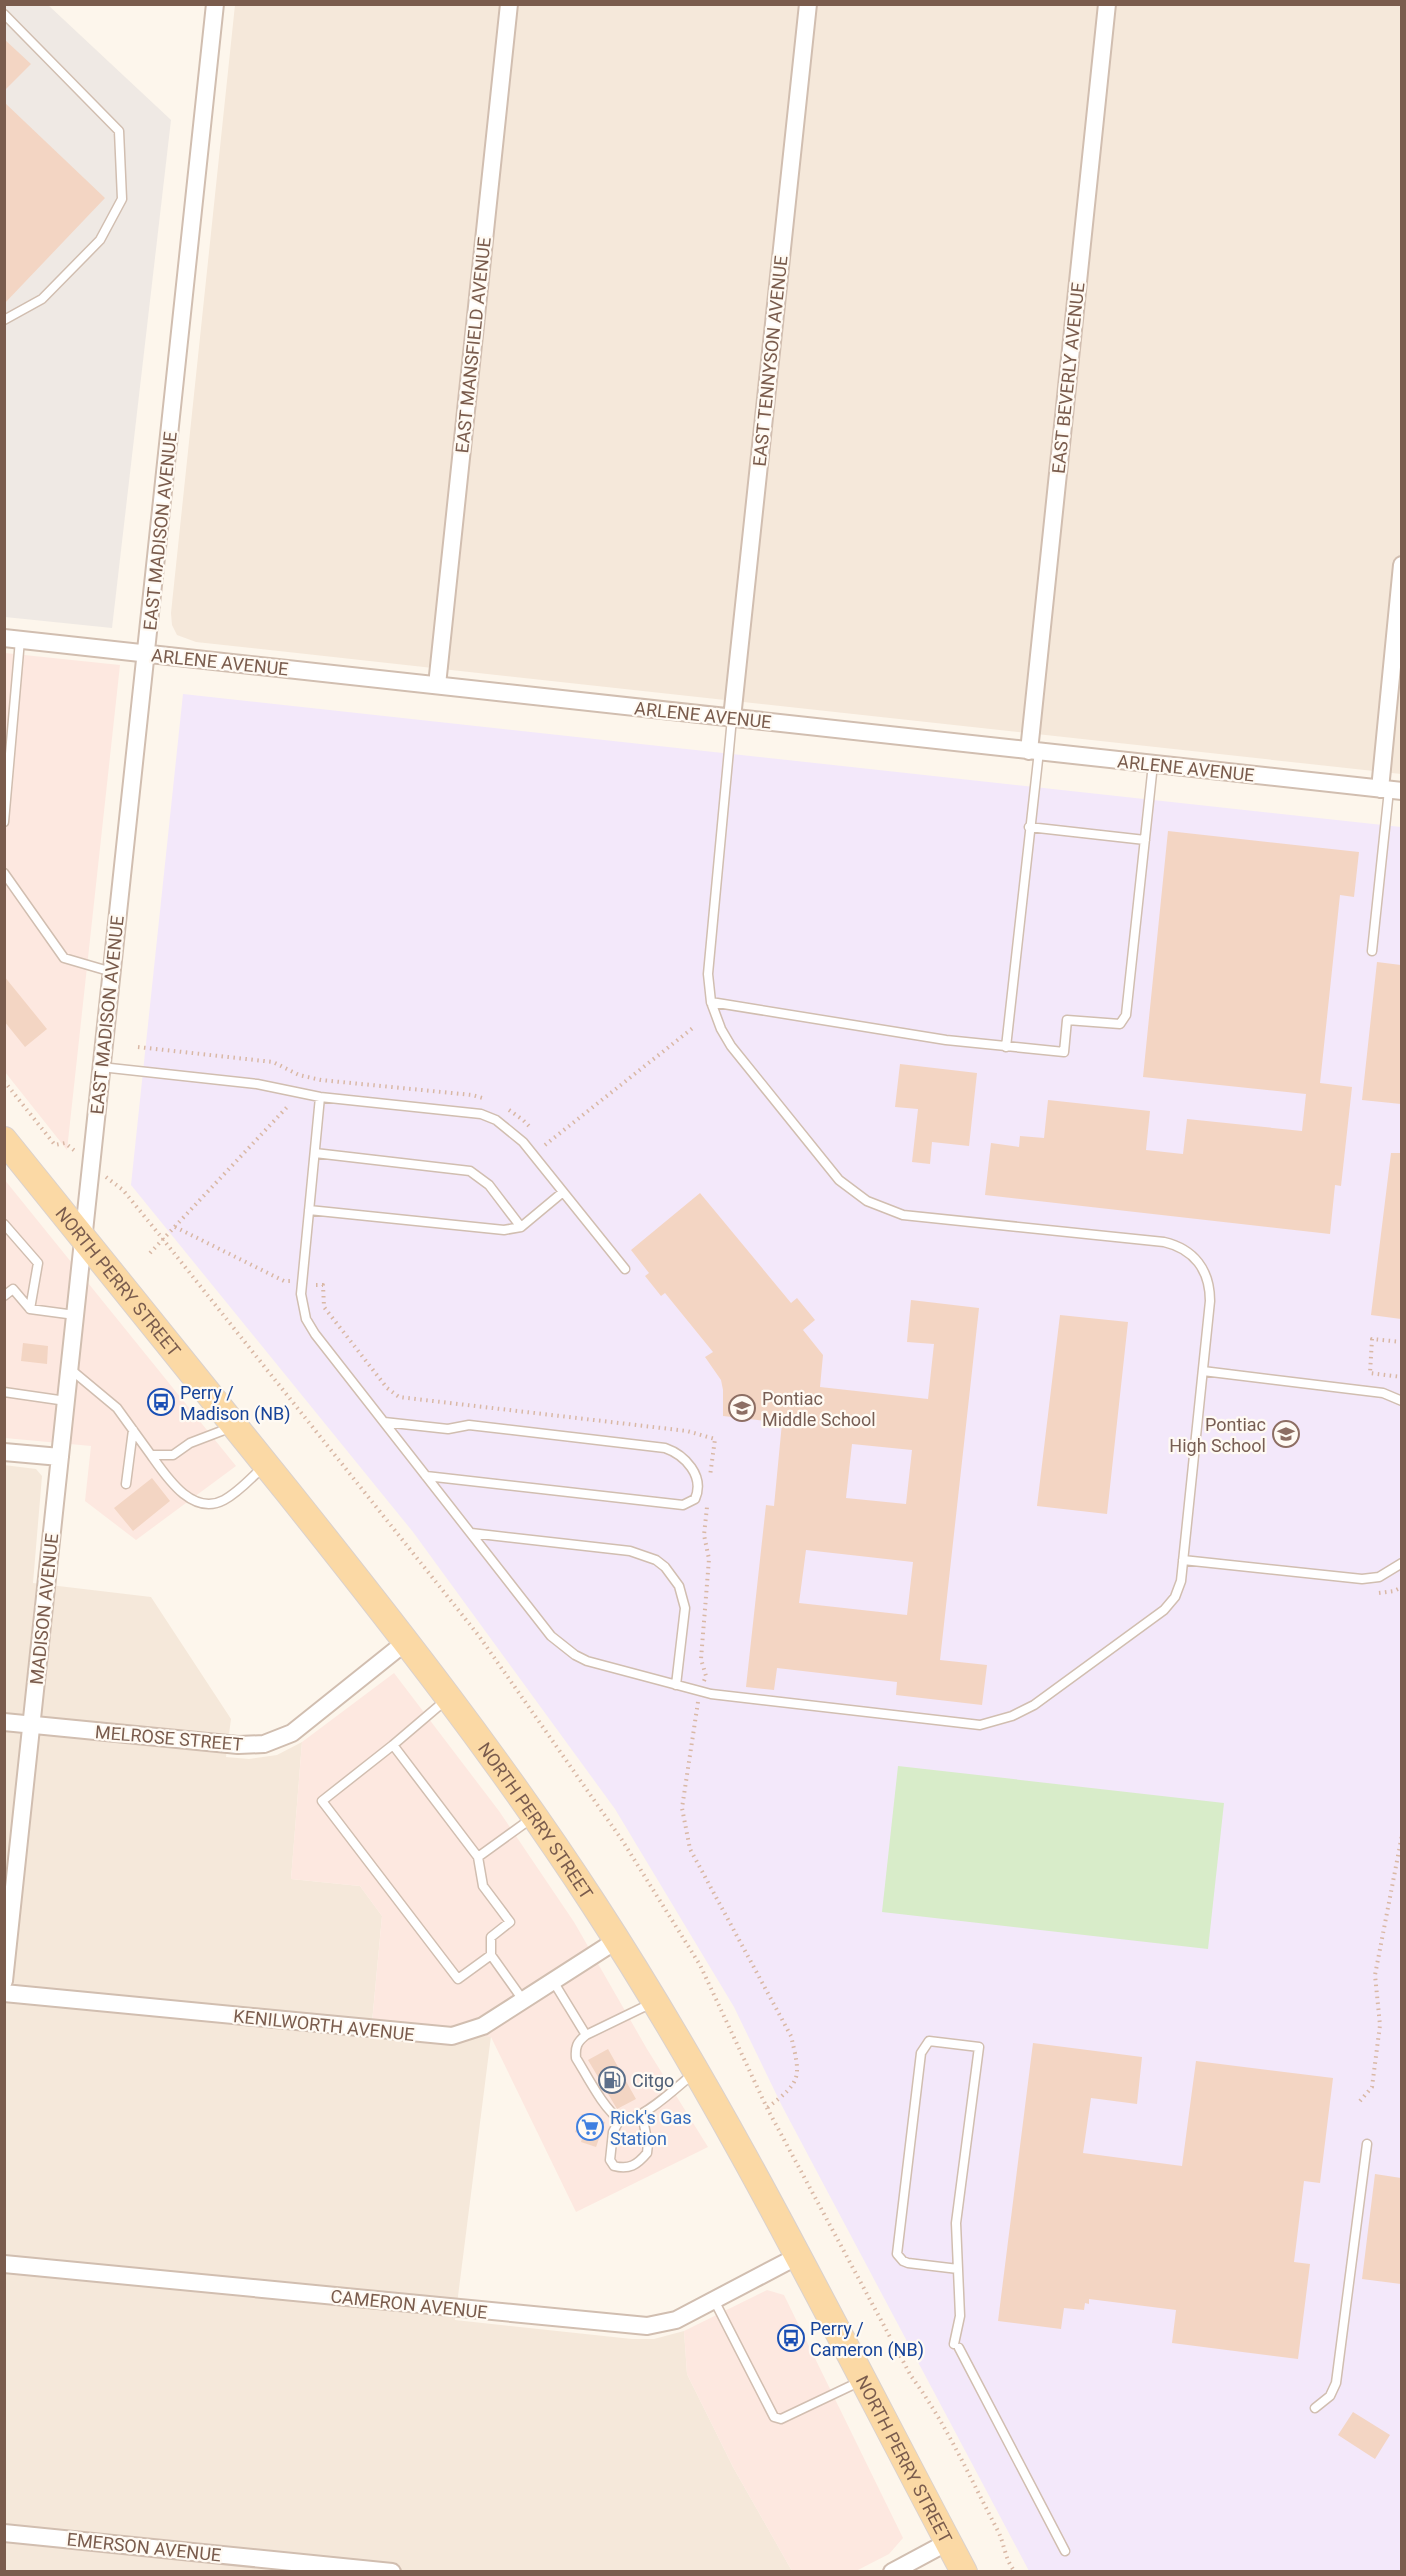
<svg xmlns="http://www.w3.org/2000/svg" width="1406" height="2576" viewBox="0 0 1406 2576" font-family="Roboto,sans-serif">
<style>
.residential{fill:#f5e8da}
.commercial{fill:#fde8e0}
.industrial{fill:#efe9e4}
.education{fill:#f3e8fa}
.green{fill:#d8ecc9}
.building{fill:#f3d5c3;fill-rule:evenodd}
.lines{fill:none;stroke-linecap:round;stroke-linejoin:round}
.lane-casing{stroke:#d1beb0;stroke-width:11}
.street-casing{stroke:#d1beb0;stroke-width:20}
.primary-casing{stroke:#dad1cd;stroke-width:28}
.path{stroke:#d9b8a5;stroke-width:4;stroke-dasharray:1.5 4.5;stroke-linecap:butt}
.lane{stroke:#fff;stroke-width:8}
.street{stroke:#fff;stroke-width:16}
.primary{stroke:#fbd9a5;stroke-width:26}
.labels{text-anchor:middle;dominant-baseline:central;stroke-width:4.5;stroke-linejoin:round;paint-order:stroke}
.street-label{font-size:18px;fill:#7a5c4d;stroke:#fffaf3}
.transit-label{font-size:18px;fill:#164399;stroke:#fffaf3;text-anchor:start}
.education-label{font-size:18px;fill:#785e54;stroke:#fffaf3;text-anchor:start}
.service-label{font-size:18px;fill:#4e5e75;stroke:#fffaf3;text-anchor:start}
.shop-label{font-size:18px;fill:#366cbe;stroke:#fffaf3;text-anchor:start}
</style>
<rect width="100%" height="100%" fill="#fdf6ec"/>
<path class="residential" d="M235,5H1401V774L196,642L177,635L172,625L171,613Z
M4,1465L36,1469L42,1476L33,1583L151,1597L231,1719L226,1757L249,1759L277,1755L302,1742L291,1879L360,1886L382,1916L372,2022L491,2036L455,2320L632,2339H654L684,2331L687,2374L733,2467L792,2571H5Z"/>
<path class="commercial" d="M5,653L120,665L67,1150L5,1072Z
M4,1179L236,1466L136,1540L85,1501L91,1446L5,1438Z
M394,1673L499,1811L574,1922L647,2049L708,2147L576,2212L491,2037L372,2023L382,1916L360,1886L291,1879L302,1742Z
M767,2290L784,2295L903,2538L889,2554L856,2571H792L733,2467L687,2374L684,2331Z"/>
<path class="industrial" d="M5,5H48L171,120L112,628L5,617Z"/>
<path class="education" d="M183,694L1401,827V2571H1029L782,2106L734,2007L615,1809L413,1532L131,1185Z"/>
<path class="green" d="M898,1766L1224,1803L1208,1949L882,1912Z"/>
<path class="building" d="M4,39L31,64L4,91Z
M4,102L105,198L4,304Z
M1168,831L1359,852L1354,897L1340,895L1320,1083L1352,1087L1341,1186L1335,1185L1330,1234L985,1195L991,1143L1019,1147L1020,1136L1044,1138L1048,1100L1150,1111L1146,1150L1183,1154L1187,1119L1302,1131L1306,1094L1143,1077Z
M1377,962L1401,965V1104L1362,1100Z
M4,976L47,1029L25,1047L4,1021Z
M900,1064L977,1073L969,1146L932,1142L930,1164L912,1162L918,1109L895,1107Z
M1391,1153H1401V1319L1371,1315Z
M700,1193L791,1303L797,1298L815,1320L803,1330L823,1355L820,1387L928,1399L934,1344L907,1342L911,1300L979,1308L940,1660L987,1665L982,1705L896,1695L897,1682L777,1668L774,1690L746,1687L766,1505L774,1506L782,1423L723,1416V1390L721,1380L705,1357L713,1352L665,1293L661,1296L645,1276L649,1273L631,1250ZM852,1444L912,1450L906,1504L846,1498ZM806,1550L913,1562L907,1615L799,1603Z
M1060,1315L1128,1322L1107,1514L1037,1506Z
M23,1343L48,1346L47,1364L21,1361Z
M152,1478L170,1501L133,1531L114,1508Z
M1033,2043L1142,2057L1137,2104L1091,2098L1083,2153L1182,2166L1196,2061L1333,2078L1320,2183L1304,2181L1294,2262L1310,2264L1298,2359L1172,2343L1176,2310L1089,2299V2304L1085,2303L1084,2310L1064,2308L1061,2329L998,2321Z
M608,2049L636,2099L617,2109L588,2060Z
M582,2114L605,2122L596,2147L581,2142L583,2135L575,2132Z
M1375,2174L1401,2178V2284L1362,2279Z
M1353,2412L1390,2435L1375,2459L1338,2435Z"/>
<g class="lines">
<defs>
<path id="lane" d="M4,14L119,131L122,199L100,240L42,299L4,320
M4,822L20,640
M1029,827L1145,840
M4,873L64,958L112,972
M1372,951L1389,790
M711,1002L946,1040L1064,1052L1067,1020L1120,1024L1126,1015L1153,764
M1006,1047L1039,751
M101,1067L257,1084L320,1097L481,1114L496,1120L523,1142L625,1269
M320,1097L301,1294L306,1319L315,1334L551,1636L575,1655L587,1661L711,1694L980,1725L1012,1716L1034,1705L1164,1610L1175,1597L1181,1581L1210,1301C1210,1270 1194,1249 1164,1242L903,1215L867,1201L839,1180L731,1046L721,1029L711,1002L708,974L732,718
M315,1153L470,1171L489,1185L521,1227
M309,1210L504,1230L521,1227L563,1192
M4,1224L38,1263L30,1309
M4,1296L13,1289L30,1309L75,1315
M69,1368L117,1408L151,1455H173L190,1443L232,1427
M1203,1371L1383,1393L1402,1401
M4,1392L66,1401
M384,1422L448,1429L469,1425L665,1448C685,1455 705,1476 695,1499L683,1505L426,1476
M151,1455C166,1476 192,1517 224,1500C239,1492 251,1478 263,1467
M126,1484L133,1430
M471,1533L630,1551L656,1560L665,1567L679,1586L685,1608L676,1685
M1183,1560L1362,1579L1379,1577L1402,1563
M447,1699L393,1745L478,1857L532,1818
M393,1745L322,1801L458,1979L491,1955L523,2000
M478,1857L483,1886L510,1922L491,1937V1955
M553,1981L586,2035
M652,2003L586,2035C577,2042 575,2047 576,2058C585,2072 605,2112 620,2119C637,2126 680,2084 694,2073
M620,2119L613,2132L610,2160L614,2166C629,2170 637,2165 647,2153L648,2144L642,2115
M714,2300L774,2417L781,2419L861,2381
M954,2344L960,2316L956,2223L979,2047L929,2041L921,2053L897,2254L903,2261L908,2263L958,2269
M959,2348L1065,2551
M1315,2408L1330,2396L1336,2383L1367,2144"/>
<path id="street" d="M4,638L1402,791
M437,685L509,4
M732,718L808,4
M1029,751L1107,4
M1380,789L1402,565
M4,1452L60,1457
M4,1722L238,1745L264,1744L292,1733L407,1641
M4,1981L215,4
M4,1993L452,2036L483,2026L617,1940
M4,2264L647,2326L676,2320L798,2256
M4,2533L392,2572
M892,2572L948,2542"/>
<g id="primary">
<path id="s1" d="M4,1140C99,1257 194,1374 288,1492C395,1626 500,1760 593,1903C733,2117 844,2347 964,2572"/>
</g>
</defs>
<use href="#lane" class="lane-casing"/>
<use href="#street" class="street-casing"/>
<use href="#primary" class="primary-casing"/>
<path class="path" d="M138,1047L273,1062L299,1075L321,1080L472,1095L486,1099
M4,1081L55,1145L65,1143L75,1151
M509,1110L523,1120L531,1128
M545,1145L694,1027
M106,1177L123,1190L158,1233L479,1636L622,1840L700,1965L767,2108L911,2376C946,2423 970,2478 997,2529C1005,2544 1004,2558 1015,2572
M175,1227L284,1281H290
M150,1253L289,1105
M316,1285H323L324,1307L387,1388L399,1397L687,1431L715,1439L710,1476
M1402,1342L1372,1339L1370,1373L1402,1377
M1379,1593L1394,1591L1402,1587
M704,1681L706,1676L701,1659L709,1559L704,1535L707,1507
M698,1702L682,1808L690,1849L791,2036C801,2078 802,2081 767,2108
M1360,2101L1372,2087L1380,2025L1375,1975L1402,1835"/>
<use href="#lane" class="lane"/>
<use href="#street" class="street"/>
<use href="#primary" class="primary"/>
</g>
<defs>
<symbol id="bus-ring" viewBox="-11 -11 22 22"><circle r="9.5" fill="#fffaf3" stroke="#1a4fb4" stroke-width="1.5"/><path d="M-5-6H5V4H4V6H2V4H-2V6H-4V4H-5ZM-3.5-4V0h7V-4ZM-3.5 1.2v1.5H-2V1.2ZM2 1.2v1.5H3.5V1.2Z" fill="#1a4fb4"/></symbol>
<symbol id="school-ring" viewBox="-11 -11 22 22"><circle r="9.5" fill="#fffaf3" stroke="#8d6e63" stroke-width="1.5"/><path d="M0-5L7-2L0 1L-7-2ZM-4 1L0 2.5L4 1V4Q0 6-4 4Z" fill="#8d6e63"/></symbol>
<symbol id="fuel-ring" viewBox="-11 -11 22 22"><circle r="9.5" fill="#fffaf3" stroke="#5c6f8a" stroke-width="1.5"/><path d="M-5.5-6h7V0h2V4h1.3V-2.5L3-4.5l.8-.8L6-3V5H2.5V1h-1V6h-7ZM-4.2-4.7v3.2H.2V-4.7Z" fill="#5c6f8a"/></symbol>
<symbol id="supermarket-ring" viewBox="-11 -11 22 22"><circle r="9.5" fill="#fffaf3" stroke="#3f7fe0" stroke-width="1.5"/><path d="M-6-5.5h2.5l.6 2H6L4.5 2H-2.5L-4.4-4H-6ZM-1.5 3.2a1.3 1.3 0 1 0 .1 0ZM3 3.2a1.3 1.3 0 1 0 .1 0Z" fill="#3f7fe0"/></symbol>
</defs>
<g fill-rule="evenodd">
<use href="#bus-ring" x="146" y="1387" width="30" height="30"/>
<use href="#school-ring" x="727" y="1393" width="30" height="30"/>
<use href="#school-ring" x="1271" y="1419" width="30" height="30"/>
<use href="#fuel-ring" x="597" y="2065" width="30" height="30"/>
<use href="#supermarket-ring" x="575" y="2112" width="30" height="30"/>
<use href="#bus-ring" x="776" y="2323" width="30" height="30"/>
</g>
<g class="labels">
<g class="street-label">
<text transform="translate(473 345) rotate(-84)">EAST MANSFIELD AVENUE</text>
<text transform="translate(770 361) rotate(-84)">EAST TENNYSON AVENUE</text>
<text transform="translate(1068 378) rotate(-84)">EAST BEVERLY AVENUE</text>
<text transform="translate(160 531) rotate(-84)">EAST MADISON AVENUE</text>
<text transform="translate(220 662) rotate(6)">ARLENE AVENUE</text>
<text transform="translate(703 715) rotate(6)">ARLENE AVENUE</text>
<text transform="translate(1186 768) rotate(6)">ARLENE AVENUE</text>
<text transform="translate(107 1015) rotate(-84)">EAST MADISON AVENUE</text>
<text stroke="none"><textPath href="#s1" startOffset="182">NORTH PERRY STREET</textPath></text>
<text transform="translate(44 1609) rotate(-84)">MADISON AVENUE</text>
<text transform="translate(169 1738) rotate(5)">MELROSE STREET</text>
<text stroke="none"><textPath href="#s1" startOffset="864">NORTH PERRY STREET</textPath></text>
<text transform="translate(324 2025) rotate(6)">KENILWORTH AVENUE</text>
<text transform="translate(409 2304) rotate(6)">CAMERON AVENUE</text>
<text stroke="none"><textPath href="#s1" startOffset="1602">NORTH PERRY STREET</textPath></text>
<text transform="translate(144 2547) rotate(6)">EMERSON AVENUE</text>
</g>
<g class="transit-label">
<text x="180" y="1392">Perry /<tspan x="180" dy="21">Madison (NB)</tspan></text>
<text x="810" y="2328">Perry /<tspan x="810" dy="21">Cameron (NB)</tspan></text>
</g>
<g class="education-label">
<text x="762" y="1398">Pontiac<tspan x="762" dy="21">Middle School</tspan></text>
<text x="1266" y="1424" text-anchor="end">Pontiac<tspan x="1266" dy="21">High School</tspan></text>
</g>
<g class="service-label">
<text x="632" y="2080">Citgo</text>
</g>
<g class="shop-label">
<text x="610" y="2117">Rick's Gas<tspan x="610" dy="21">Station</tspan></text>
</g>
</g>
<rect width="1406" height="2576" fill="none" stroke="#7a5c4d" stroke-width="12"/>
</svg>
